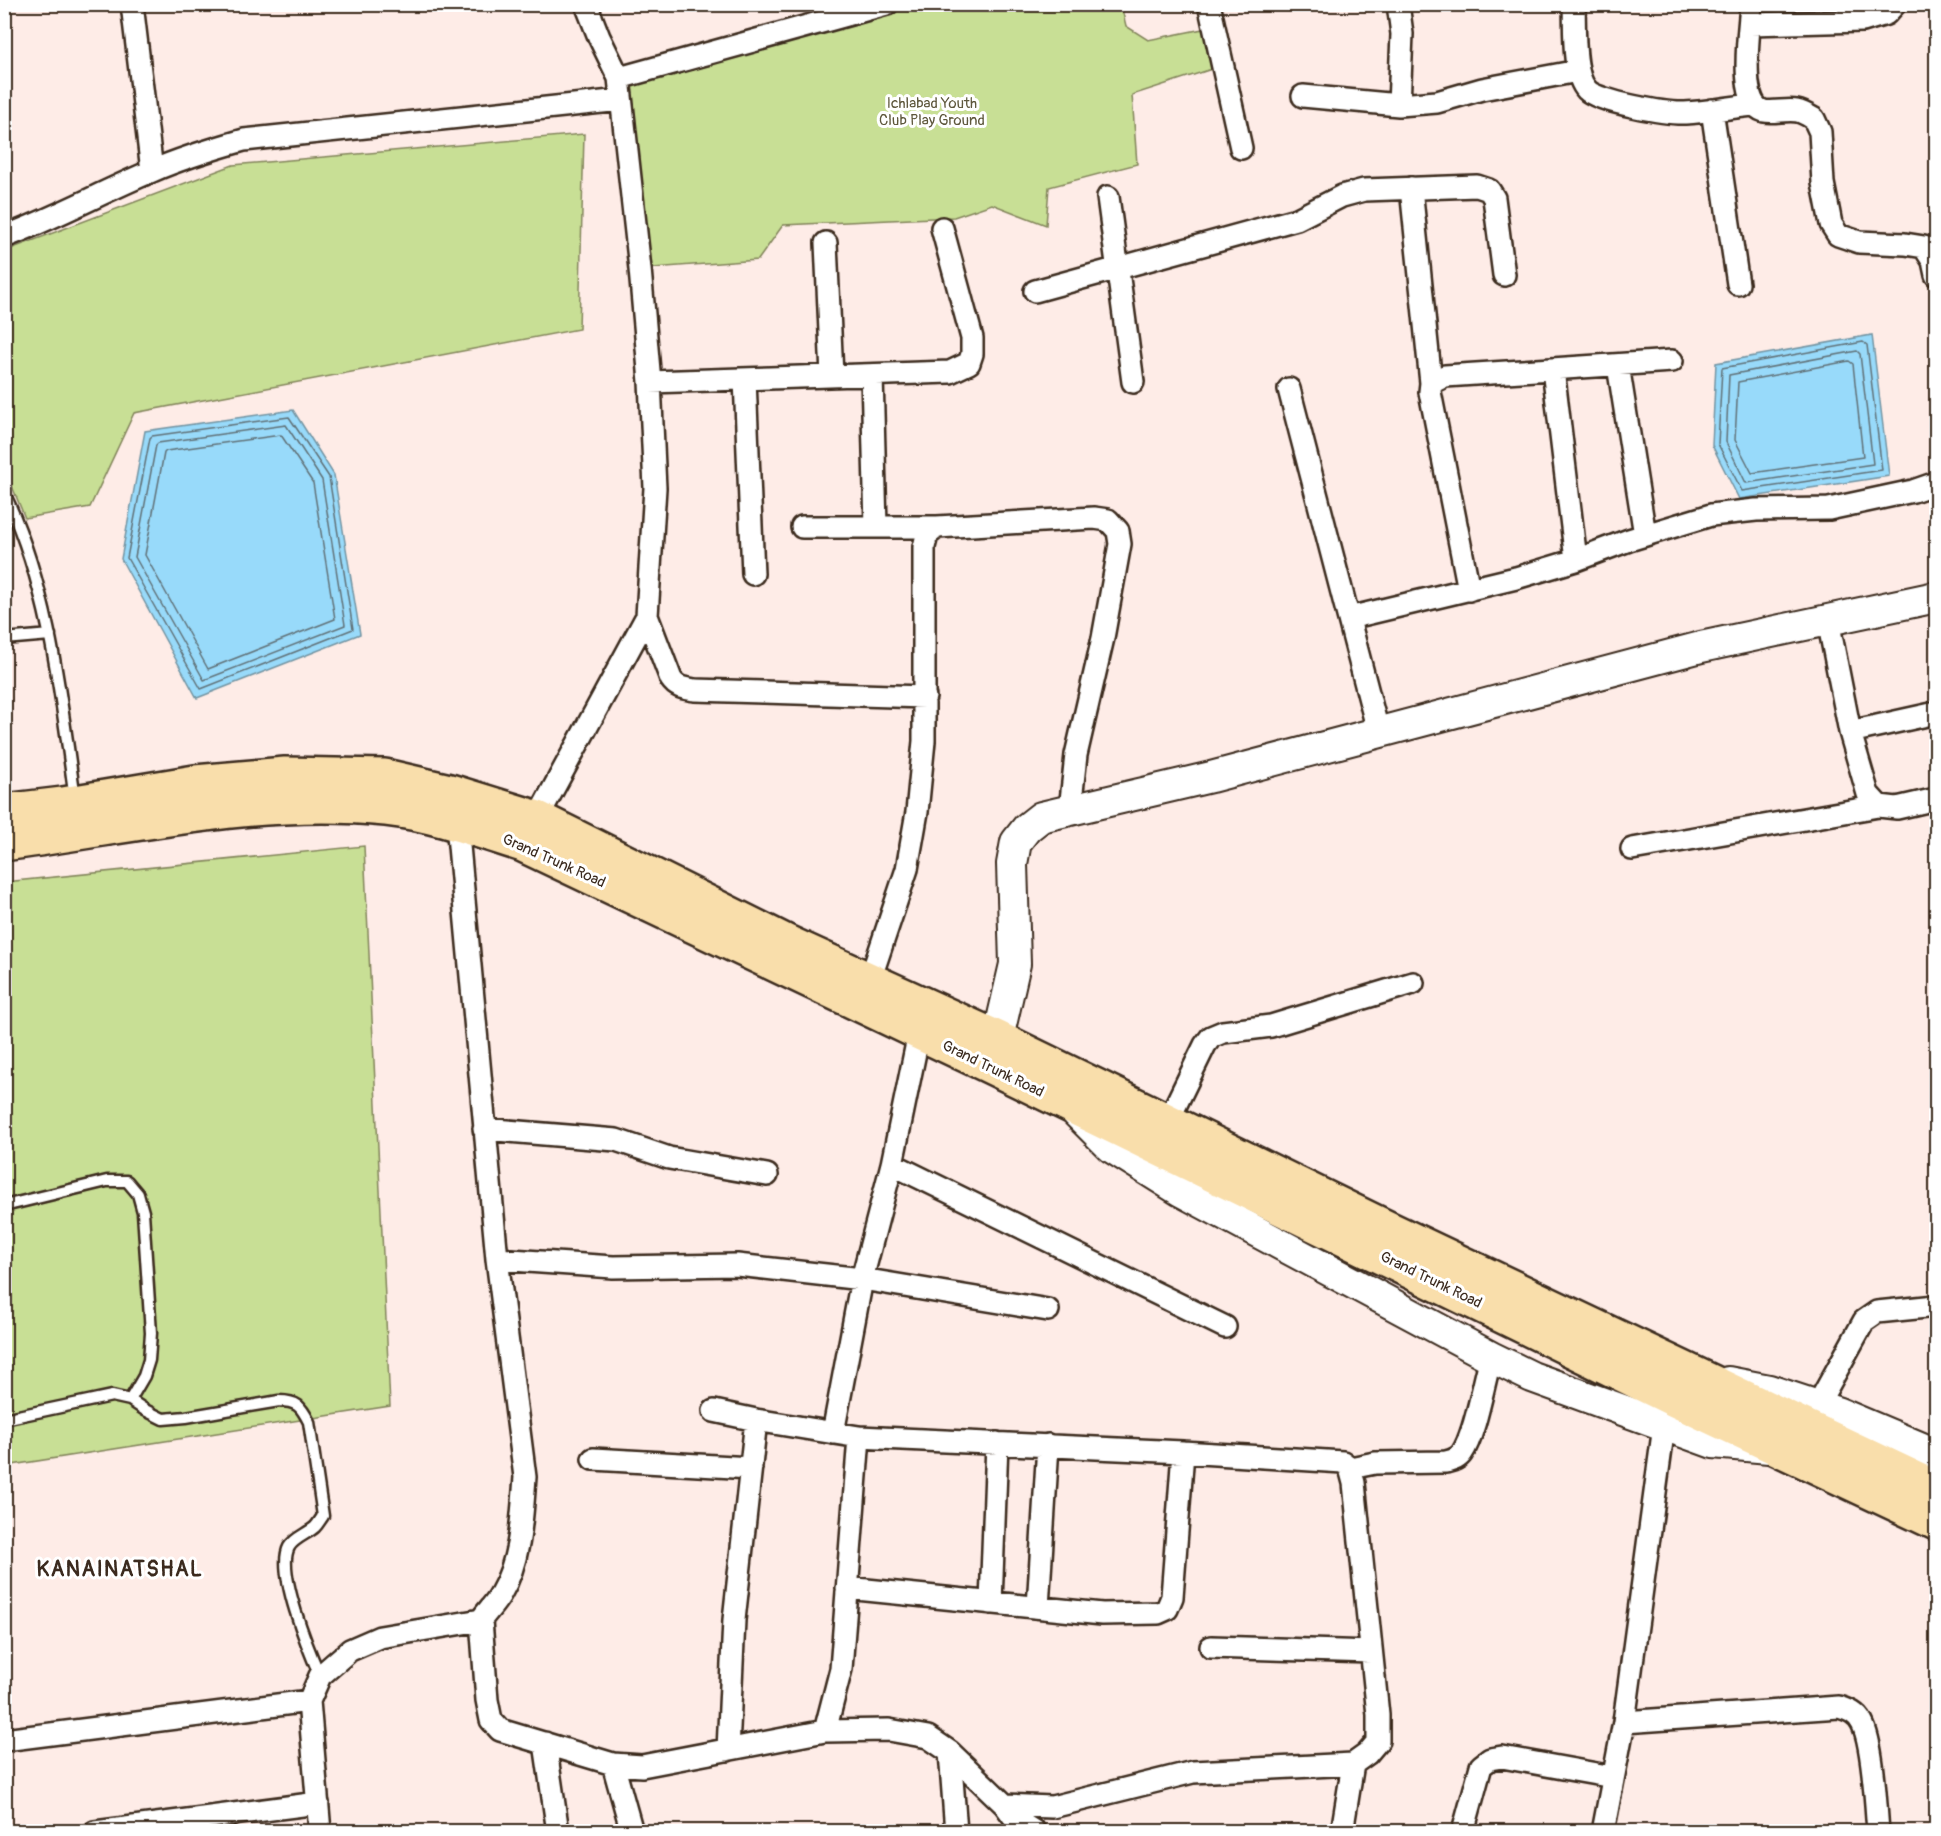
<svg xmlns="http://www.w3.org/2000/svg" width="1941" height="1836" viewBox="0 0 1941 1836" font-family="Pangolin,sans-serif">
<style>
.green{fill:#c8df95;stroke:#82845a;stroke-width:1.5}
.water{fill:#98dafa;stroke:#7394a2;stroke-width:1.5}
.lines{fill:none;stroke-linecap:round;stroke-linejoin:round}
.shore{stroke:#607076;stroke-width:1.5}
.lane-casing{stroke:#3b2a1e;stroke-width:15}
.street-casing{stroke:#3b2a1e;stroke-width:26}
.secondary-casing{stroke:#3b2a1e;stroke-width:34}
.highway-casing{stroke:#3b2a1e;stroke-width:38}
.lane{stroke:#fff;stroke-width:10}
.street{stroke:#fff;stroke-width:21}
.secondary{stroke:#fff;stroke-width:30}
.highway{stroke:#f9deab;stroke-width:33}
.labels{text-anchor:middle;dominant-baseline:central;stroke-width:6;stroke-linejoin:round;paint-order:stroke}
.park-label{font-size:15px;fill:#5e573c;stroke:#fff}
.street-label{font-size:15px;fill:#3b2a1e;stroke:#fff}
.district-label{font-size:21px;font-weight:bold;letter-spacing:1.5px;fill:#3b2a1e;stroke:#fff}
</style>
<rect width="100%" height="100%" fill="#feece7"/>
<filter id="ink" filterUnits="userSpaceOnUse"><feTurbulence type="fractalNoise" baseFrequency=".0167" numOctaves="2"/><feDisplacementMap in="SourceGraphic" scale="12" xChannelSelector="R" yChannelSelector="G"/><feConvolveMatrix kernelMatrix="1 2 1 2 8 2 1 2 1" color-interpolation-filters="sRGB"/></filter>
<g filter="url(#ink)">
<path class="green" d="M922,4L1121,5L1126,26L1148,40L1203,29L1212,69L1132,95L1137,164L1049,187L1046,225L992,204L954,217L783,225L758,260L640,269L619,78Z
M584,134L579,329L134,413L90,507L25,518L5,469V251L233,165Z
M364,846L390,1406L5,1466V882Z"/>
<path class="water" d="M1872,335L1889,476L1739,499L1712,445L1716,363Z
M293,410L334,475L360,634L197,698L121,559L145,431Z"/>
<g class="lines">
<path class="shore" d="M1863,342L1867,345L1882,470L1742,491L1718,444L1722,368Z
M1857,351L1860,354L1873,464L1746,483L1726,442L1729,375Z
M1849,361L1853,364L1863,457L1752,473L1735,440L1738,382Z
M289,417L329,477L353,629L201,689L127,558L150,438L152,436Z
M286,425L322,480L345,625L204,680L135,557L156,445L158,443Z
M281,435L313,483L335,619L208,669L145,555L164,453L166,451Z"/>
<defs>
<path id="lane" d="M4,493C49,586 61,697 75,799
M4,639L50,635
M4,1206L107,1181H127L138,1194L143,1212L151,1333L149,1360L144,1376L130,1400
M4,1419L112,1396L130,1400L145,1410L163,1419L186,1417L279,1401C297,1401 301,1406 309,1422L323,1516C320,1520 318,1524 315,1527C307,1534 294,1538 289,1547C276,1571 309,1651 320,1676"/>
<path id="street" d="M132,4L152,171
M586,4L599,37L619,78
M1209,4L1241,148
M1398,4L1402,34L1399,105
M1574,4C1575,26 1572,75 1587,90C1598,102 1668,114 1685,113C1708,112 1731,107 1754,105
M1751,4C1750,26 1737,104 1764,111C1774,113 1787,109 1797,111C1803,112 1809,116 1814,119L1820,132L1823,183L1831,224L1838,235L1859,242L1905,244L1924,247L1933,261L1936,275
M1750,24L1863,21L1886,14L1895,4
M1303,96L1399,105L1437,102L1482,89L1578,71
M1712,110L1738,284
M1411,188L1431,383
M1108,197L1133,382
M4,237C55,218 102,192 152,171C182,158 212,149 244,140L621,100
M826,243L832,376
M1035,291L1297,219L1342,196L1364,190L1477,186L1489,190L1494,198L1504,275
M1618,365L1645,535
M1553,369L1576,560
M872,375L876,527
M745,379L753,574
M650,382L950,372L969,363L972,354V338L942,228
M1289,389L1378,731
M802,527H937
M1469,590L1430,392L1431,383L1445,376L1672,361
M647,616L671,679C677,688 684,688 695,690L925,697
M1349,618L1516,578L1576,560L1629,540L1711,515L1756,510L1829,509L1913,491L1936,483
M1828,620L1850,732L1868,794L1879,806L1897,808L1936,799
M1850,732L1936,713
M532,828L647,616L655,488L650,382L640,269L619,78L887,4
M1632,849L1879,806
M870,980L907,869L917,812L924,741V547L927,535L937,527L1094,518L1108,520L1118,531L1120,544L1103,638L1076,755L1070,810
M1168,1121L1205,1045L1211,1037L1223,1032L1271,1026L1413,983
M484,1129L616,1140L669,1158L767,1175
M892,1164L1225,1327
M497,1259L613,1267L737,1265L862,1279L1048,1310
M1817,1406L1864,1321L1877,1312L1936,1306
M714,1411L756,1420L859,1437L1183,1452L1343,1462L1350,1468L1354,1483L1378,1715V1741L1367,1754L1353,1764L1193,1772L1052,1807L1005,1805
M833,1433L862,1279L892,1164L919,1033
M593,1459L751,1468
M1350,1468L1375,1463L1446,1462C1453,1460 1458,1459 1462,1453C1475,1435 1484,1381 1491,1357
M847,1588L1102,1614L1158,1613L1167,1609L1172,1597L1183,1452
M991,1603L997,1443
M1038,1607L1048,1445
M481,1620L487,1700L491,1720L500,1730L613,1764L642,1766L825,1731L889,1730L928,1737L950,1752L1005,1805L1016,1820L1035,1832
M1211,1647L1371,1652
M1624,1722L1839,1707C1849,1710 1857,1713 1862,1723C1873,1743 1876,1806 1878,1832
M825,1731L841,1669L859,1437
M4,1740L309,1701
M545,1743L558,1832
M728,1750L734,1620L756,1420
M950,1752L956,1832
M613,1764L632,1832
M95,1832L318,1803
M320,1832L309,1701L320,1676L350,1650L380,1637L481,1620C487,1611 496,1603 501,1593C521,1559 522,1515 525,1477L497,1259L457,824
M1342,1832L1353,1764
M1463,1832L1481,1766L1490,1759L1502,1757L1613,1777
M1603,1832L1624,1722L1664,1426"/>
<path id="secondary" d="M998,1038L1015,964L1012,864L1016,842L1027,828L1041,817L1211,777L1701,647L1936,597
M1077,1113L1111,1147L1181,1191L1491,1357L1532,1377L1713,1443L1769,1448
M1728,1382L1769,1390L1839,1413L1936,1454"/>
<path id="highway" d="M4,811L63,804L195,782L285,774L385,776L450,791L538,818L787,942L998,1038L1388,1228L1936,1488
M4,844C131,827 258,796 386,809C433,814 479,831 523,845L991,1067L1670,1398L1936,1523"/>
</defs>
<use href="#lane" class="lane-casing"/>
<use href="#street" class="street-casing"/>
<use href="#secondary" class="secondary-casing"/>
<use href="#highway" class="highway-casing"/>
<use href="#lane" class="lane"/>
<use href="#street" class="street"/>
<use href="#secondary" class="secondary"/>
<use href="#highway" class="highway"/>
</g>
</g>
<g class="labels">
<g class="park-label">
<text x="932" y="103">Ichlabad Youth<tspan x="932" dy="17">Club Play Ground</tspan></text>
</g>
<g class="street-label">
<text transform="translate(554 861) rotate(24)">Grand Trunk Road</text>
<text transform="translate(993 1069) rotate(26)">Grand Trunk Road</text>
<text transform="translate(1431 1280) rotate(26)">Grand Trunk Road</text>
</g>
<g class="district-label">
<text x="120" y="1569">KANAINATSHAL</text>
</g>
</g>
<rect width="1941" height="1836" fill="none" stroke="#fff" stroke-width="24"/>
<rect x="12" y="12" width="1917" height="1812" fill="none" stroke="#3b2a1e" stroke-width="2" filter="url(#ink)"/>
</svg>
